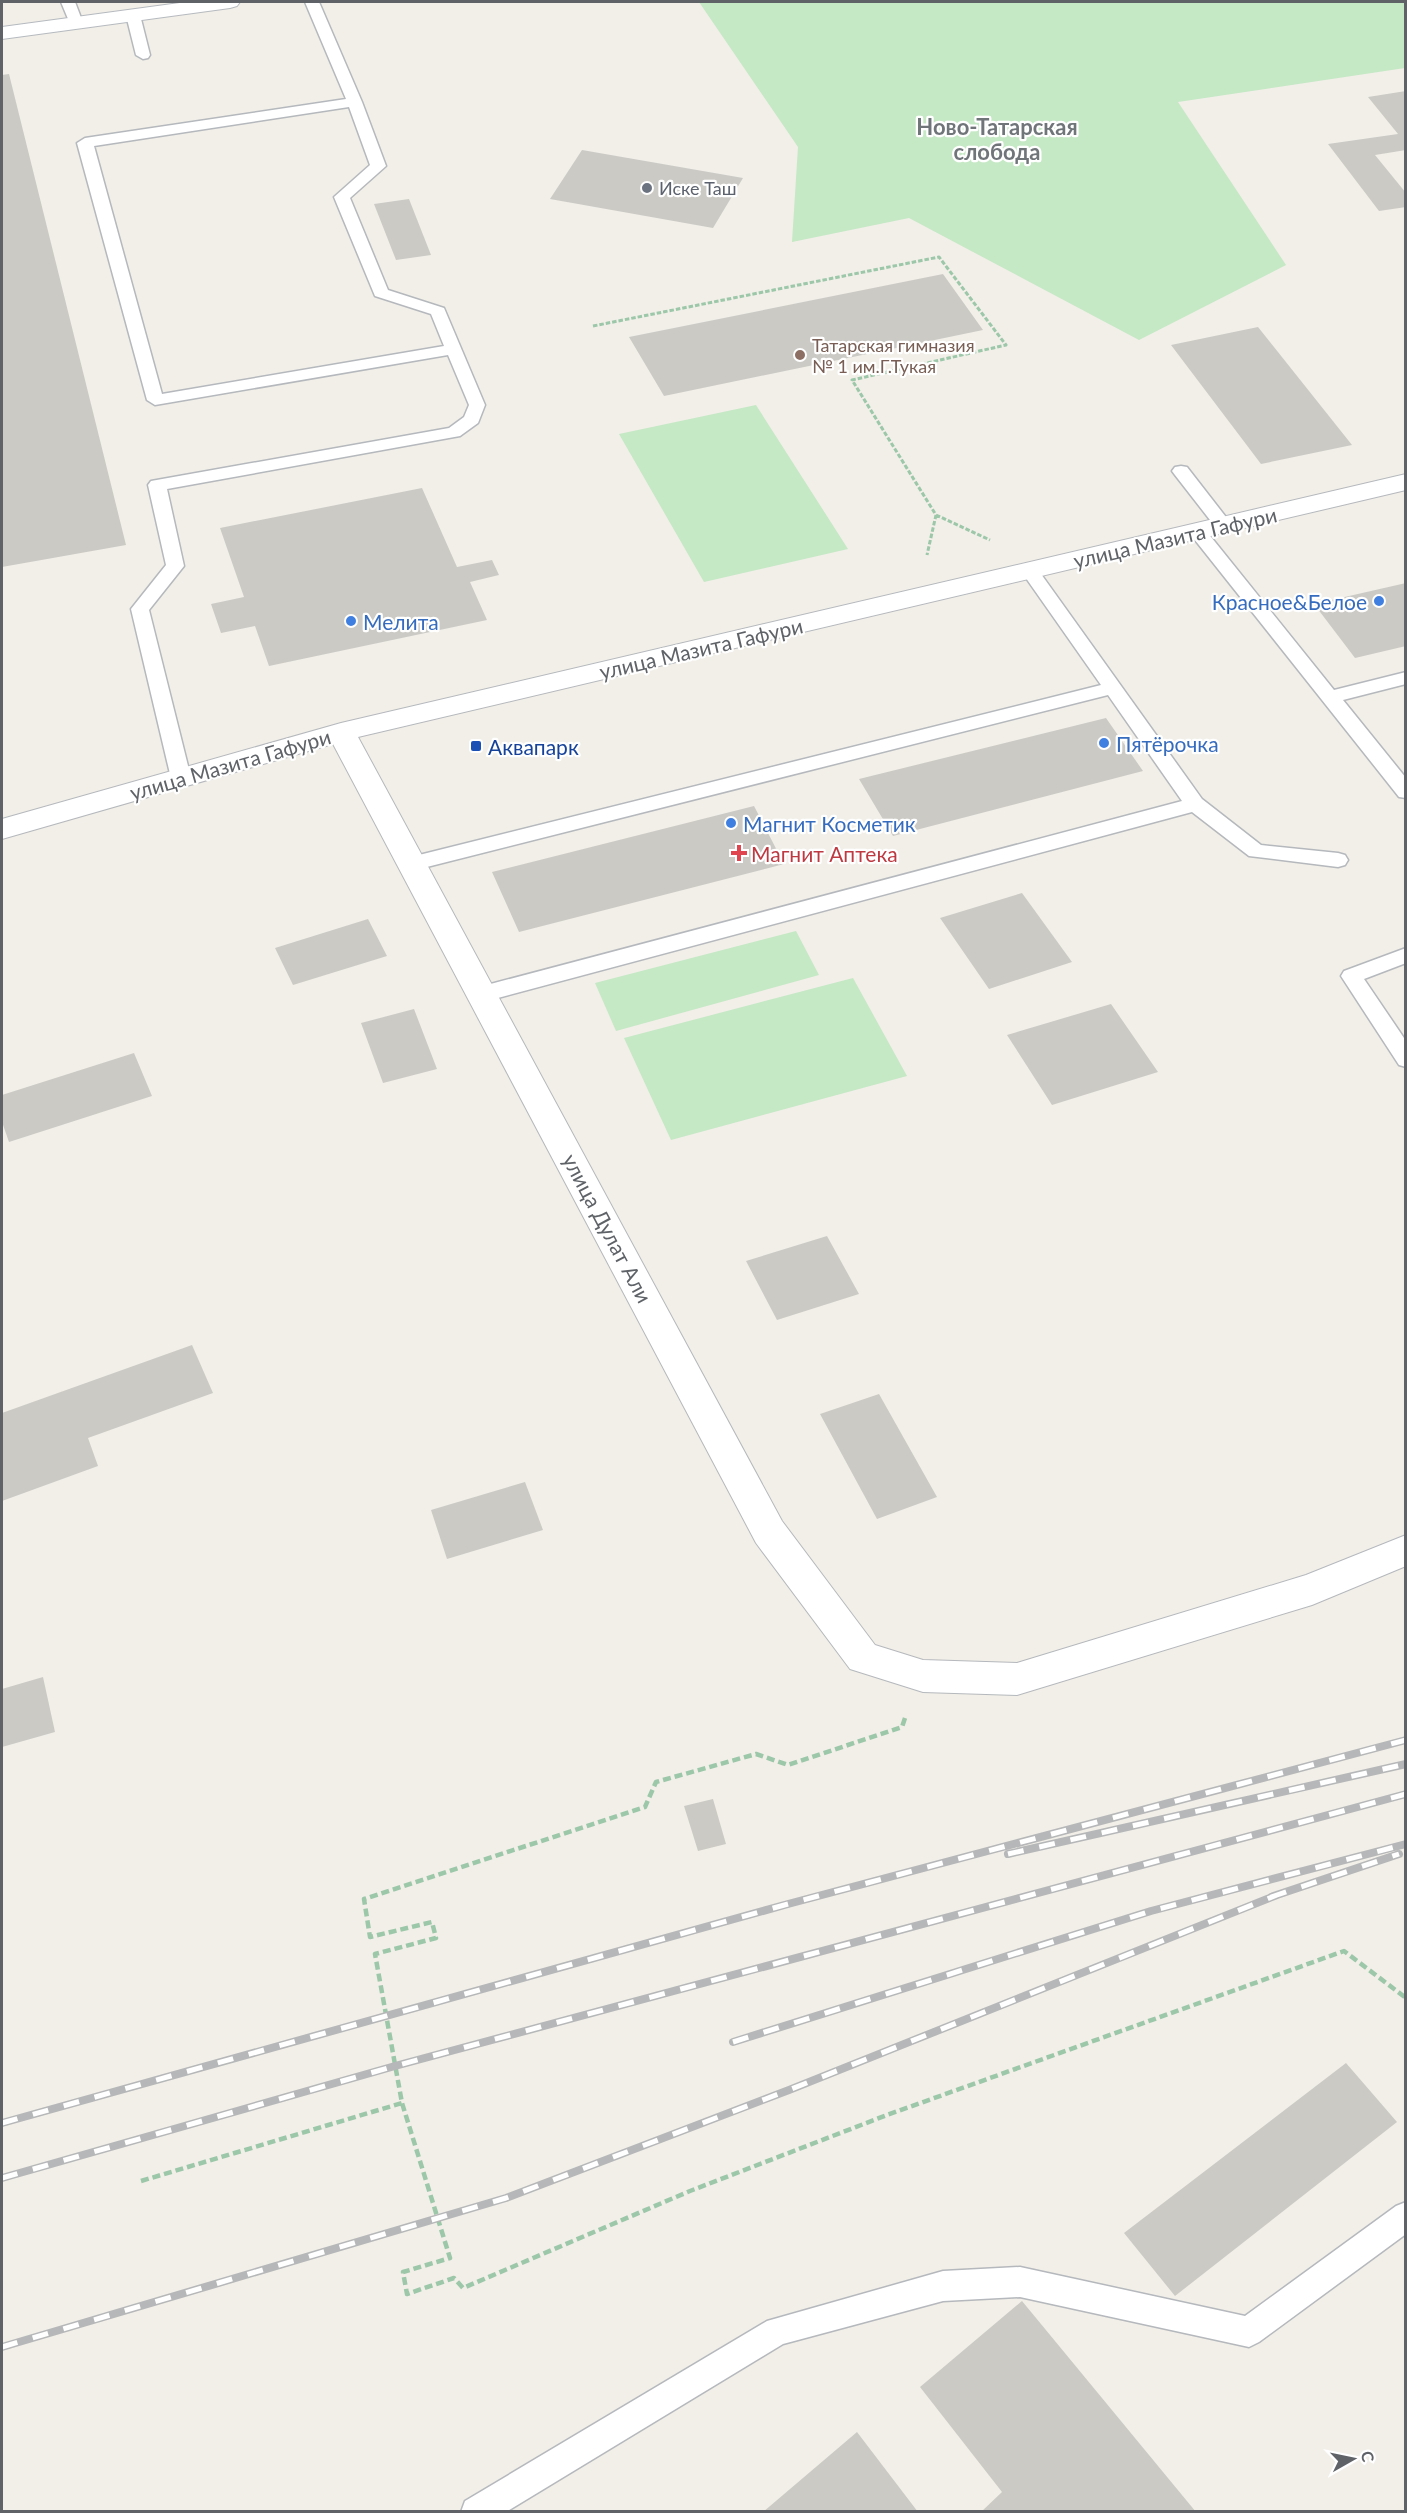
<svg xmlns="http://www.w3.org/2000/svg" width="1407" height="2513" viewBox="0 0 1407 2513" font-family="Lato,sans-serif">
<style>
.green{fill:#c5e8c5}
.building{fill:#cccac5}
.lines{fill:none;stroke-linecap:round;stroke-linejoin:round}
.lane-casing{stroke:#b5b8bc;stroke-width:3}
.street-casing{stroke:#b5b8bc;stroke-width:2}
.secondary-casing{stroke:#b6babf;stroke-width:2}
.path-far1{stroke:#9cc7a9;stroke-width:3;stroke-dasharray:4.5 2;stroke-linecap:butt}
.path{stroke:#9cc7a9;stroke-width:4.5;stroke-dasharray:8 4;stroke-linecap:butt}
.lane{fill:#fff;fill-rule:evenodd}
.street{fill:#fff;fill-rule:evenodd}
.secondary{fill:#fff;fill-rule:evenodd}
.rail-casing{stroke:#b6b7b8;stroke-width:8}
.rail{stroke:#fff;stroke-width:5;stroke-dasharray:16;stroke-linecap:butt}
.worship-dot{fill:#6b7280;stroke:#fff;stroke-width:2}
.education-dot{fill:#8d6e63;stroke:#fff;stroke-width:2}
.shop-dot{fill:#3f7fe0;stroke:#fff;stroke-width:2}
.transit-dot{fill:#1a4fb4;stroke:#fff;stroke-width:2}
.health-dot{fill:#e0444e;stroke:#fff;stroke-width:2}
.labels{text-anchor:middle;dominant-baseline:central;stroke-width:4.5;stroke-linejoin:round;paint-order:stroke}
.far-worship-label{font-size:18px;fill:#5b616d;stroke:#fff;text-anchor:start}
.far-education-label{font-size:18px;fill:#785e54;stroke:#fff;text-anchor:start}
.street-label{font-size:21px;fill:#5f6368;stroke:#fff}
.shop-label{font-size:21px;fill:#366cbe;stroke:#fff;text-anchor:start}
.transit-label{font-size:21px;fill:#164399;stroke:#fff;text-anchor:start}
.health-label{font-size:21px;fill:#be3a42;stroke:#fff;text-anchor:start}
.far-district-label{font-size:22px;font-weight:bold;fill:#70757a;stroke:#fff}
</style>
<rect width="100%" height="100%" fill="#f1efe8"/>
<path class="green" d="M699,2H1405V68L1178,102L1286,265L1139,340L909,218L792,242L798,147Z
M756,405L848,549L704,582L619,434Z
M796,931L819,975L616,1031L595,983Z
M853,978L907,1076L671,1140L624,1038Z"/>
<path class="building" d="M9,74L126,545L2,567V75Z
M1406,91V150L1375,155L1406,193V207L1379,211L1328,144L1398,134L1368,97Z
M582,150L743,178L713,228L550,199Z
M409,199L431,255L396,260L374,204Z
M943,274L983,330L664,396L629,337Z
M1258,327L1352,445L1261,464L1171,345Z
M422,488L457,567L492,560L499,575L470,582L487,620L269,666L255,626L221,633L211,604L244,597L220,528Z
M1406,583V646L1355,658L1314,604Z
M1106,718L1143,771L893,836L859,779Z
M754,806L784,864L519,932L492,872Z
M1022,893L1072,962L989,989L940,918Z
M368,919L387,956L293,985L275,948Z
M1111,1004L1158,1072L1052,1105L1007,1035Z
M414,1009L437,1069L383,1083L361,1023Z
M134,1053L152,1096L9,1142L2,1122V1095Z
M827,1236L859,1294L777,1320L746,1261Z
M192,1345L213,1393L88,1438L98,1466L2,1501V1413Z
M879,1394L937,1497L877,1519L820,1414Z
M525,1482L543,1530L447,1559L431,1510Z
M43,1677L55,1732L2,1747V1689Z
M713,1799L726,1844L698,1851L684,1806Z
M1346,2063L1397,2122L1175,2296L1124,2233Z
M1022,2301L1196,2512H981L1002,2492L920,2387Z
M857,2432L918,2512H763Z"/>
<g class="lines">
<defs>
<path id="lane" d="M61,2H75L83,23L81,26H71Z
M305,2H319L362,102L386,166L350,198L388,290L444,308L485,405L478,423L460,436L167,489L184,566L149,610L191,778L188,783L181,785L174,783L171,778L131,609L166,565L148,485L151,481L449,428L464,417L469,405L448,355L155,405L147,400L77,143L85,138L346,99ZM349,107L370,165L334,197L375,296L431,314L444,346L162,394L94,146Z
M133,11L140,15L150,55L148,58L143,59L136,55L126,15Z
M1181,466L1187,467L1229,521L1232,525L1229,529H1217L1175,475L1172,471L1175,467Z
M1197,525L1203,527L1334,690L1406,672V684L1343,700L1406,778V798L1399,797L1191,535L1188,531L1191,527Z
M1030,565L1036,567L1202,799L1261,845L1338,853L1345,855L1348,860L1345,865L1338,867L1249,856L1192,812L483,1002L476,999L473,994L476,989L483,986L1182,801L1108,695L411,871L404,869L401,864L404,859L411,857L1101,685L1021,571L1024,567Z
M1406,948V963L1364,979L1406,1041V1067L1399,1065L1341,976L1344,971Z
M1406,2202V2234L1259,2342L1249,2347L1020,2297L943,2301L783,2344L506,2512H461L465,2501L767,2321L943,2271L1020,2267L1245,2316L1396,2206Z"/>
<path id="street" d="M1406,474V490L358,737L782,1521L875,1645L923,1660L1017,1663L1306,1575L1406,1535V1566L1312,1605L1017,1695L923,1692L850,1669L756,1543L333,744L2,839V819L341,723Z"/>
<path id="secondary" d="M187,2H240L237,6L230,8L2,39V27Z"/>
</defs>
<use href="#lane" class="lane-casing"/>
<use href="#street" class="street-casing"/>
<use href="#secondary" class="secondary-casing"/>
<path class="path-far1" d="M593,326L939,257L1006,345L852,380L936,515L927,555
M936,515L990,540"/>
<path class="path" d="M905,1718L902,1727L788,1765L756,1754L656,1782L645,1807L364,1899L370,1937L432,1922L436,1938L375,1954L402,2103L450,2258L403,2272L407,2294L454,2278L463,2288L690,2191L887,2115L1344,1951L1406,1998
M141,2181L402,2103"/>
<use href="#lane" class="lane"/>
<use href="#street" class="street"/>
<use href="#secondary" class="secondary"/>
<defs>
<path id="rail" d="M1008,1854L1406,1764
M1271,1897L1399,1854
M733,2042L1151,1911L1406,1844
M2,2123L788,1904L1406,1740
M2,2178L395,2066L1406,1794
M2,2347L506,2198L789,2090L1277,1895"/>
</defs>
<use href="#rail" class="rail-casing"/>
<use href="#rail" class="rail"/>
</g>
<circle class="worship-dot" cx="647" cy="188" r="6"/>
<circle class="education-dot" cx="800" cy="355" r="6"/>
<g class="shop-dot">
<circle cx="1379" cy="601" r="6"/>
<circle cx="351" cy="621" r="6"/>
<circle cx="1104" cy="743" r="6"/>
<circle cx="731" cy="823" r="6"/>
</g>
<rect class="transit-dot" x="470" y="740" width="12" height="12" rx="3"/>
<path class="health-dot" d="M736 844h6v6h6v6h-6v6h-6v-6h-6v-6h6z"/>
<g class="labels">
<g class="far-worship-label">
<text x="659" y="188">Иске Таш</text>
</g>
<g class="far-education-label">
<text x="812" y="345">Татарская гимназия<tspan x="812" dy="21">№ 1 им.Г.Тукая</tspan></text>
</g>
<g class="street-label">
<text transform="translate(1175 537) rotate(-13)">улица Мазита Гафури</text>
<text transform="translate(701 648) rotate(-13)">улица Мазита Гафури</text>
<text transform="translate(230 764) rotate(-16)">улица Мазита Гафури</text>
<text transform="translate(608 1228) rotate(62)">улица Дулат Али</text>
</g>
<g class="shop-label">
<text x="1367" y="601" text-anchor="end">Красное&amp;Белое</text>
<text x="363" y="621">Мелита</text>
<text x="1116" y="743">Пятёрочка</text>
<text x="743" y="823">Магнит Косметик</text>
</g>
<g class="transit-label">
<text x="488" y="746">Аквапарк</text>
</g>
<g class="health-label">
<text x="751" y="853">Магнит Аптека</text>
</g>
<g class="far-district-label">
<text x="997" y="126">Ново-Татарская<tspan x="997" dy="25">слобода</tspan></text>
</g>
</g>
<rect width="1407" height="2513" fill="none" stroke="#5f6368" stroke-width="6"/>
<g transform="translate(1353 2459) rotate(81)" stroke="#ffffff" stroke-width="4.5" paint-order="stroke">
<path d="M0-4.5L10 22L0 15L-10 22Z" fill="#5f6368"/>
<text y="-9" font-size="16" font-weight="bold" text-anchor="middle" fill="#5f6368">С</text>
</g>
</svg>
